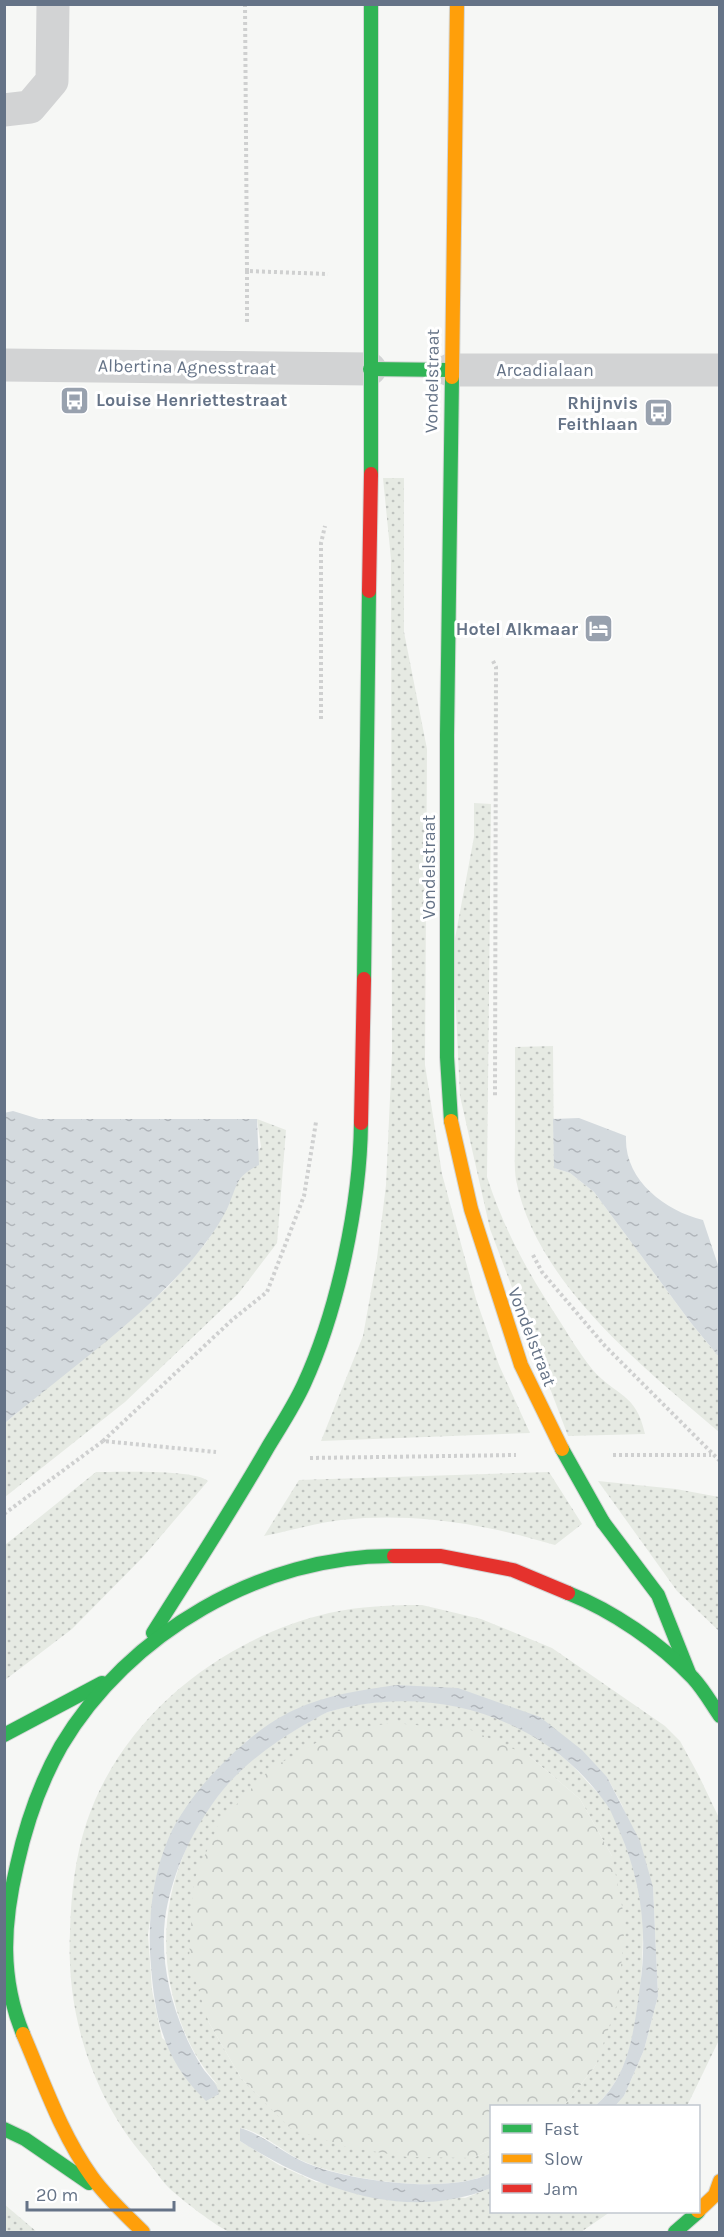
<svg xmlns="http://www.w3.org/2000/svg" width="724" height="2237" font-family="Karla,sans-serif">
  <defs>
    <pattern id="grass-dots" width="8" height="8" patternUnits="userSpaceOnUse" patternTransform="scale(1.5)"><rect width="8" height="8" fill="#e6eae3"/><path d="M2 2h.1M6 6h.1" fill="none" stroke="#bec2be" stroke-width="1.8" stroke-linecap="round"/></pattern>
    <pattern id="forest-crowns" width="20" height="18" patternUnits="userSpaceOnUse" patternTransform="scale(1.5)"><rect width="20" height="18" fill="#e6eae3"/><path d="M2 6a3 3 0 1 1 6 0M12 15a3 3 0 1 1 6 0" fill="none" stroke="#bec2be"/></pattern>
    <pattern id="water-ripples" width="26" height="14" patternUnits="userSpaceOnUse" patternTransform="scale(1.5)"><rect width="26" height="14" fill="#d4dade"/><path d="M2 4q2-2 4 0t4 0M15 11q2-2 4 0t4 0" fill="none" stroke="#b0b5ba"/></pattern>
  </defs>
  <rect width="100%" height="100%" fill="#f6f7f5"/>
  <!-- grass -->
  <g fill="url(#grass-dots)">
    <polygon points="383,478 404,478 404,632 427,749 425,1065 442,1174 476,1299 499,1365 530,1433 321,1441 363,1336 377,1258 386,1185 392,1054 391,559"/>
    <path d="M474,803l17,1 -4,373c18,55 40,94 72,143 10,16 21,34 33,49 24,28 44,23 53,65l-77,2 -78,-207 -30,-133 -7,-147 21,-112z"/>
    <path d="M553,1046l1,122 16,5 24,19 97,131 28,34v75c-76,-65 -183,-149 -203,-252 -2,-13 -1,-28 -1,-42 0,-30 0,-61 0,-91z"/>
    <polygon points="257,1119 286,1130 277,1243 238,1294 125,1402 5,1497 5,1423 168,1287 206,1243 228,1206 234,1187 261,1147"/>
    <path d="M96,1472c19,0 100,-3 112,9l-65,76 -71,72 -67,51v-135z"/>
    <path d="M549,1472l33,52 -27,21c-70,-21 -141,-33 -214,-25 -26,3 -51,11 -77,16l35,-56z"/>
    <polygon points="598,1481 676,1489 719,1497 719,1631 677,1591"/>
    <path d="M422,1605l59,14 71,29 113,78 15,15 19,35 21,44 -1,220 -32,66h-72l9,-10 20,-46 14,-54 -5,-109 -31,-82 -15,-28 -67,-60 -144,-32 -149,55 -92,147 -7,47 4,56 10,48 56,47c-26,-28 -41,-65 -48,-102 -19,-99 34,-201 120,-250 12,-6 25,-17 38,-21 90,-27 193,-5 256,66 8,9 19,19 25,29 20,33 35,81 34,120 -1,56 -2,140 -48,179h-31l32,-41 16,-209 -32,-57 -51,-43 -321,265 33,57 49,49 183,31 18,-8v23c-42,22 -142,8 -186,-11 -22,-9 -41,-30 -65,-34v13l39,24 37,17 149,16 26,-10 1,24h118l-29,20c-88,0 -176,0 -264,0 -18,0 -73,5 -87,0 -12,-4 -52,-35 -61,-44 -9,-9 -15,-20 -24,-30 -53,-62 -79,-144 -75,-226 1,-38 5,-75 17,-111 36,-106 136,-183 242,-208 31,-7 62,-8 93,-8z"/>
    <polygon points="4,2204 37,2232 5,2232"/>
  </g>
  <!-- forest -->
  <polygon fill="url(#forest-crowns)" points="393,1723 471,1730 529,1756 580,1799 612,1856 625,1921 618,2001 596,2065 564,2106 492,2106 491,2150 473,2158 407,2157 347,2147 290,2128 241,2078 208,2021 189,1959 194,1880 219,1823 270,1769 337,1731"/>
  <!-- water -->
  <g fill="url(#water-ripples)">
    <path d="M13,1111l26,8h218l2,46c-24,12 -21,19 -31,42 -9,19 -23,37 -36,53 -54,62 -125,111 -187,163l-1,-310z"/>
    <path d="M579,1118l47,18c-2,44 38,74 77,84l16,48v89l-28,-34 -97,-131 -24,-19 -16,-5 -1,-49z"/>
    <path d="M396,1685l62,3 82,29 42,33 25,27 33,64 13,46 5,109 -14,54 -20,46 -9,10h-20c35,-30 39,-77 45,-120 8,-54 1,-106 -21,-156 -4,-8 -7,-18 -12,-25 -62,-89 -176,-123 -279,-93 -8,3 -16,9 -24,13 -36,21 -67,44 -91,78 -24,34 -42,74 -48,116 -6,50 11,106 37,148 6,10 15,14 17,27l-13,7c-41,-39 -51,-81 -55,-135 -4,-42 1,-90 18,-129 21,-47 79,-106 125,-127 32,-15 67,-20 102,-25z"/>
    <path d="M240,2128c24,7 43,25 66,35 43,18 143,32 185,10v15c-87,35 -176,0 -251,-47z"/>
  </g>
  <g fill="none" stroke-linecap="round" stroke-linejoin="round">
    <defs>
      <g id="fast">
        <polyline points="371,4 371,474"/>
        <polyline points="370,369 450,370"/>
        <polyline points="364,979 369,591"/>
        <polyline points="451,1121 447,1057 447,735 452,377"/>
        <polyline points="562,1449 603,1522"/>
        <polyline points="603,1522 658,1595 689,1673"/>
        <path d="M568,1593c45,18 92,50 125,85 11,12 18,25 27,38"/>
        <path d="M153,1633c39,-62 79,-123 115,-186 12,-20 26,-41 36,-63 34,-74 56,-180 57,-261"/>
        <polyline points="4,1735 102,1683"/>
        <path d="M23,2034c-23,-56 -20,-110 -6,-169 9,-41 23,-82 44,-119 67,-113 201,-191 333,-190"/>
        <polyline points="4,2129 25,2139 89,2183"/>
        <polyline points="675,2232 698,2212"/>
      </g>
      <g id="slow">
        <polyline points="452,377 457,4"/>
        <polyline points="451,1121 471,1209 521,1365 562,1449"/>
        <path d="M23,2034c21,49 38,100 69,143 15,21 33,37 51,55"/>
        <polyline points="698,2211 715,2195 720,2181"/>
      </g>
      <g id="jam">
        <polyline points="369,591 371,474"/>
        <polyline points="361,1123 364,979"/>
        <polyline points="394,1556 441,1556 513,1570 568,1593"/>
      </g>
    </defs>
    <!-- fast casing -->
    <use href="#fast" stroke="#d3d5d5" stroke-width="16"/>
    <!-- slow casing -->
    <use href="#slow" stroke="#d3d5d5" stroke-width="16"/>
    <!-- jam casing -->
    <use href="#jam" stroke="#d3d5d5" stroke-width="16"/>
    <!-- path -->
    <g stroke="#cfd0d0" stroke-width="4" stroke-dasharray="3 3" stroke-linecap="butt">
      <polyline points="245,4 247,271 328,274"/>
      <polyline points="247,271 247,324"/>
      <polyline points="493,661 496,667 495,1096"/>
      <polyline points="321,719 321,543 325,526"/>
      <polyline points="533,1255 542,1272 605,1346 720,1461"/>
      <polyline points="103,1441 232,1320 267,1292 304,1196 316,1122"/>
      <polyline points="613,1455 711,1455"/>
      <polyline points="310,1458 516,1455"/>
      <polyline points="4,1514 103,1441 216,1452"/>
    </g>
    <!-- street -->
    <g stroke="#d2d3d4" stroke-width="33">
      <polyline points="4,110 30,107 52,81 53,4"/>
      <polyline points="4,365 370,369"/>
      <polyline points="450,370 720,370"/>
    </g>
    <!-- fast -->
    <use href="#fast" stroke="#30b455" stroke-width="14"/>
    <!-- slow -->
    <use href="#slow" stroke="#ff9f0a" stroke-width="14"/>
    <!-- jam -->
    <use href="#jam" stroke="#e5322d" stroke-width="14"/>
  </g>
  <!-- icons -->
  <defs>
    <symbol id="bus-square" viewBox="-11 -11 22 22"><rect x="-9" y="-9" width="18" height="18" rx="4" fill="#98a1ae" stroke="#fff"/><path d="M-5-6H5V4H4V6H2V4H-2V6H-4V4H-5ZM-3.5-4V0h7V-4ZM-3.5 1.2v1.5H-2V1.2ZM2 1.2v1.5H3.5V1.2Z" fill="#fff"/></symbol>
    <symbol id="hotel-square" viewBox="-11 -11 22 22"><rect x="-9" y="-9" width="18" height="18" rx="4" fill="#98a1ae" stroke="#fff"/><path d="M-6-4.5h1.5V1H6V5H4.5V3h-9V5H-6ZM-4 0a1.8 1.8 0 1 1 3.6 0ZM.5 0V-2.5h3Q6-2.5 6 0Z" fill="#fff"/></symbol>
  </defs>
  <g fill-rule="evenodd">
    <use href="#bus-square" x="58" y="384" width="33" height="33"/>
    <use href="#bus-square" x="642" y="396" width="33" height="33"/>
    <use href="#hotel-square" x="582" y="612" width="33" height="33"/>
  </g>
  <g text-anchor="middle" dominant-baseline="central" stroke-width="6" stroke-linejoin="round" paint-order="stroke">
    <!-- street labels -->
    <g font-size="18" fill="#657387" stroke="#fff">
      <text transform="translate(187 367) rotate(1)">Albertina Agnesstraat</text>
      <text x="545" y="370">Arcadialaan</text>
      <text transform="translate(432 381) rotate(-89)">Vondelstraat</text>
      <text transform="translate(429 867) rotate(-90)">Vondelstraat</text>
      <text transform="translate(532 1337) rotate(69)">Vondelstraat</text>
    </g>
    <!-- poi labels -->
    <g font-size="18" font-weight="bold" fill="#657387" stroke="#fff" text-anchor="end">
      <text x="96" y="400" text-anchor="start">Louise Henriettestraat</text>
      <text x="638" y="403">Rhijnvis<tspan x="638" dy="21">Feithlaan</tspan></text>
      <text x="578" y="629">Hotel Alkmaar</text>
    </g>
  </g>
  <!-- border -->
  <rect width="724" height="2237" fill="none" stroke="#657387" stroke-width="12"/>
  <!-- legend -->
  <rect x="490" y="2105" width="210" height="108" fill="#ffffff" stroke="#c1c7cf" stroke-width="1.5"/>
  <rect x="502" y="2124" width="30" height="9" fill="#30b455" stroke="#c1c7cf" stroke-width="1.5"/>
  <text x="544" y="2135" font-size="18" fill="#657387">Fast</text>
  <rect x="502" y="2154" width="30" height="9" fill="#ff9f0a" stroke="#c1c7cf" stroke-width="1.5"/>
  <text x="544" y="2165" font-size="18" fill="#657387">Slow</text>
  <rect x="502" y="2184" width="30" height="9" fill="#e5322d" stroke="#c1c7cf" stroke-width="1.5"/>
  <text x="544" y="2195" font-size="18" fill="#657387">Jam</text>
  <!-- scale -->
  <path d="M27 2201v9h147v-9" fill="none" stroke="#657387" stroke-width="3"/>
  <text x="36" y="2201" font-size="18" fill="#657387" stroke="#ffffff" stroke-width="4.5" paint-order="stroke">20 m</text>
</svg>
